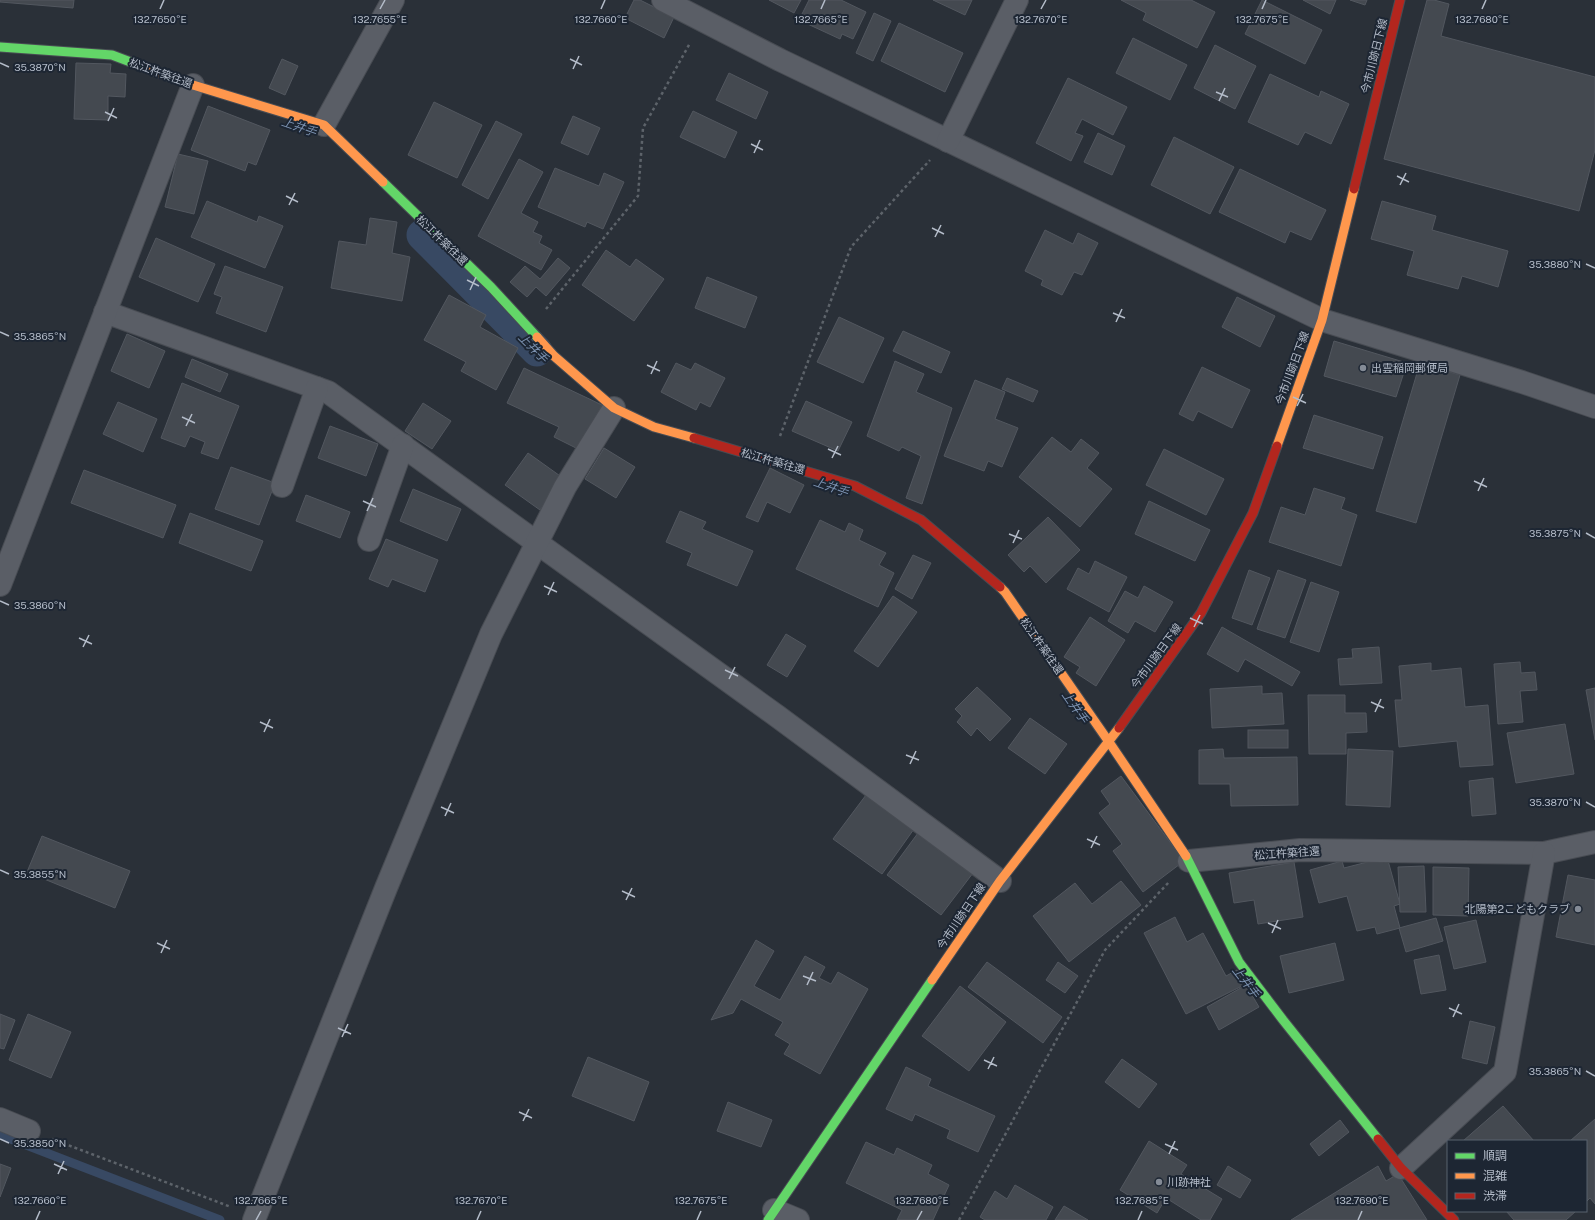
<svg xmlns="http://www.w3.org/2000/svg" width="1595" height="1220" font-family="'Public Sans','Noto Sans JP',sans-serif">
  <rect width="100%" height="100%" fill="#2a3038"/>
  <g fill="none" stroke-linecap="round" stroke-linejoin="round">
    <!-- stream -->
    <polyline stroke="#384963" stroke-width="9" points="0,1135 220,1220"/>
    <!-- canal -->
    <polyline stroke="#384963" stroke-width="31" points="422,235 537,351"/>
  </g>
  <!-- building -->
  <g fill="#444950" stroke="#52575f">
    <polygon points="0,0 74,0 73,8 0,2"/>
    <polygon points="634,0 640,0 674,17 664,38 625,18"/>
    <polygon points="769,0 801,0 794,13"/>
    <polygon points="809,0 841,0 866,12 853,39 842,34 840,39 799,20"/>
    <polygon points="933,0 972,0 965,15"/>
    <polygon points="1121,0 1191,0 1215,12 1197,48 1143,20 1146,13"/>
    <polygon points="1262,0 1322,30 1305,64 1245,34"/>
    <polygon points="1303,0 1336,0 1330,14"/>
    <polygon points="1350,0 1367,0 1365,5"/>
    <polygon points="1427,0 1434,0 1449,4 1441,36 1595,77 1595,150 1579,211 1384,159"/>
    <polygon points="874,13 891,21 873,61 856,53"/>
    <polygon points="899,23 963,53 945,92 881,61"/>
    <polygon points="1133,38 1187,65 1170,100 1116,73"/>
    <polygon points="1215,45 1256,66 1235,109 1194,88"/>
    <polygon points="282,59 298,66 285,95 269,88"/>
    <polygon points="76,63 111,64 110,73 126,74 125,97 108,96 108,120 74,119"/>
    <polygon points="729,73 768,92 756,119 716,100"/>
    <polygon points="1270,74 1319,97 1321,91 1349,104 1331,144 1305,132 1298,145 1248,122"/>
    <polygon points="1068,78 1127,107 1113,135 1082,119 1075,133 1083,136 1071,161 1036,143"/>
    <polygon points="434,102 482,125 457,178 408,155"/>
    <polygon points="208,106 270,130 256,165 248,162 245,171 191,150"/>
    <polygon points="693,111 737,132 725,158 680,137"/>
    <polygon points="573,116 600,128 588,155 561,143"/>
    <polygon points="496,121 522,134 488,199 462,185"/>
    <polygon points="1098,133 1125,146 1112,175 1084,162"/>
    <polygon points="1174,137 1234,167 1210,214 1151,185"/>
    <polygon points="178,154 208,161 194,214 165,207"/>
    <polygon points="519,159 543,172 521,213 538,222 533,232 542,236 539,243 552,250 541,270 478,236"/>
    <polygon points="555,168 599,186 604,173 624,182 603,229 587,222 585,227 538,207"/>
    <polygon points="1240,169 1326,210 1311,240 1290,231 1285,243 1219,212"/>
    <polygon points="207,201 257,222 259,216 283,226 265,268 191,237"/>
    <polygon points="1382,201 1436,216 1432,230 1508,251 1498,287 1462,276 1458,289 1407,275 1414,251 1371,239"/>
    <polygon points="370,218 397,222 392,253 410,257 402,301 331,288 339,241 366,245"/>
    <polygon points="1045,230 1073,244 1078,233 1098,243 1082,275 1074,272 1062,295 1041,285 1043,280 1025,271"/>
    <polygon points="156,238 215,264 198,302 139,277"/>
    <polygon points="606,250 630,267 636,259 664,279 634,321 582,285"/>
    <polygon points="558,258 570,268 546,296 536,287 527,297 510,282 525,266 540,279"/>
    <polygon points="225,266 283,287 266,332 216,313 222,297 214,294"/>
    <polygon points="707,277 757,297 745,328 695,308"/>
    <polygon points="449,295 486,315 480,327 518,348 496,390 461,371 466,362 424,340"/>
    <polygon points="1237,297 1275,316 1260,347 1222,327"/>
    <polygon points="839,317 884,338 863,383 817,362"/>
    <polygon points="903,331 950,352 941,373 893,351"/>
    <polygon points="127,334 165,351 149,388 111,371"/>
    <polygon points="1334,341 1407,363 1396,397 1324,376"/>
    <polygon points="192,359 228,374 220,392 185,377"/>
    <polygon points="895,361 924,374 916,392 952,408 922,504 906,498 921,456 902,447 899,451 867,436"/>
    <polygon points="676,363 691,370 695,363 725,378 710,407 700,402 696,410 661,392"/>
    <polygon points="1420,363 1460,375 1416,523 1376,511"/>
    <polygon points="1202,367 1250,390 1232,428 1198,411 1193,421 1179,414"/>
    <polygon points="524,368 602,405 580,450 554,437 559,427 507,403"/>
    <polygon points="1007,378 1038,391 1033,402 1002,389"/>
    <polygon points="975,380 1005,392 995,419 1018,428 1002,467 988,461 984,471 944,456"/>
    <polygon points="182,383 239,406 218,459 201,453 205,442 190,436 185,447 161,438"/>
    <polygon points="806,401 852,422 838,451 792,431"/>
    <polygon points="118,402 157,419 143,452 103,434"/>
    <polygon points="423,403 451,421 432,449 405,431"/>
    <polygon points="1314,415 1383,437 1373,469 1303,448"/>
    <polygon points="330,426 378,444 366,476 318,458"/>
    <polygon points="1052,437 1071,452 1081,439 1099,453 1087,468 1112,489 1080,527 1019,477"/>
    <polygon points="604,448 635,467 616,498 585,479"/>
    <polygon points="1164,449 1224,479 1206,515 1146,485"/>
    <polygon points="528,453 563,478 540,510 505,485"/>
    <polygon points="231,467 275,483 259,525 215,509"/>
    <polygon points="770,468 804,485 790,513 767,502 758,522 746,517"/>
    <polygon points="84,470 176,505 163,538 71,503"/>
    <polygon points="1314,488 1345,498 1341,509 1357,515 1341,566 1269,542 1281,507 1305,515"/>
    <polygon points="413,489 461,509 447,541 400,521"/>
    <polygon points="306,495 350,512 340,538 296,521"/>
    <polygon points="1149,501 1210,530 1195,561 1135,534"/>
    <polygon points="680,511 706,522 702,529 753,551 737,586 687,565 692,553 666,542"/>
    <polygon points="190,513 263,541 251,571 179,543"/>
    <polygon points="1048,517 1080,550 1046,583 1030,566 1024,572 1008,555"/>
    <polygon points="820,520 845,532 849,523 863,530 859,540 886,553 879,565 894,573 878,607 796,569"/>
    <polygon points="386,539 438,560 425,592 392,579 388,587 369,579"/>
    <polygon points="913,555 931,563 912,599 895,589"/>
    <polygon points="1095,561 1127,577 1109,612 1067,589 1078,568 1089,574"/>
    <polygon points="1249,570 1270,578 1252,625 1232,618"/>
    <polygon points="1278,570 1306,580 1285,638 1257,629"/>
    <polygon points="1311,582 1339,592 1319,652 1290,642"/>
    <polygon points="1144,586 1173,602 1155,632 1135,621 1128,633 1108,621 1125,591 1138,598"/>
    <polygon points="893,596 917,612 878,667 854,651"/>
    <polygon points="1090,617 1125,640 1096,686 1076,673 1080,667 1064,657"/>
    <polygon points="1222,627 1300,672 1292,686 1245,659 1238,672 1207,654"/>
    <polygon points="786,634 806,646 787,677 767,665"/>
    <polygon points="1379,647 1382,683 1340,685 1338,659 1353,658 1352,649"/>
    <polygon points="1520,662 1521,673 1535,672 1537,690 1520,691 1523,722 1498,724 1494,664"/>
    <polygon points="1431,663 1431,671 1461,668 1465,707 1488,705 1493,765 1460,767 1457,741 1399,747 1395,700 1402,700 1399,666"/>
    <polygon points="1262,686 1262,694 1282,693 1284,724 1212,728 1210,689"/>
    <polygon points="977,687 1011,719 990,741 977,728 971,736 957,722 962,716 955,709"/>
    <polygon points="1595,688 1595,740 1586,690"/>
    <polygon points="1308,695 1345,695 1345,713 1366,713 1367,732 1346,733 1346,754 1309,754"/>
    <polygon points="1030,718 1067,744 1045,774 1008,748"/>
    <polygon points="1565,724 1574,774 1516,783 1507,733"/>
    <rect x="1248" y="730" width="40" height="18"/>
    <polygon points="1223,749 1224,758 1297,757 1298,805 1231,806 1230,784 1199,784 1199,750"/>
    <polygon points="1348,749 1393,751 1390,807 1346,805"/>
    <polygon points="1121,776 1184,861 1143,892 1113,851 1122,844 1099,813 1110,804 1101,791"/>
    <polygon points="1493,778 1496,814 1472,816 1469,781"/>
    <polygon points="866,795 914,829 882,874 833,839"/>
    <polygon points="918,833 973,873 941,915 887,875"/>
    <polygon points="42,836 130,871 115,908 27,872"/>
    <polygon points="1387,857 1400,904 1394,906 1400,928 1377,934 1375,927 1357,931 1347,896 1319,903 1310,870 1342,861 1344,868"/>
    <polygon points="1294,862 1303,917 1258,924 1254,900 1234,903 1229,873"/>
    <polygon points="1424,866 1426,912 1400,912 1398,867"/>
    <polygon points="1433,867 1469,868 1468,916 1433,915"/>
    <polygon points="1568,875 1595,880 1595,945 1556,937"/>
    <polygon points="1121,881 1141,905 1069,962 1033,916 1075,883 1092,904"/>
    <polygon points="1175,917 1187,942 1203,933 1226,976 1237,970 1244,985 1186,1014 1144,933"/>
    <polygon points="1436,918 1443,941 1406,952 1399,928"/>
    <polygon points="1476,920 1486,962 1454,969 1444,927"/>
    <polygon points="756,940 774,951 754,986 780,1000 805,956 825,967 819,978 831,984 838,972 868,989 820,1074 784,1054 790,1044 775,1035 783,1022 741,999 733,1013 711,1020"/>
    <polygon points="1335,943 1344,980 1289,993 1280,956"/>
    <polygon points="1439,955 1446,990 1421,994 1414,960"/>
    <polygon points="987,962 1062,1017 1043,1043 968,987"/>
    <polygon points="1058,962 1078,976 1065,993 1046,980"/>
    <polygon points="1246,985 1259,1007 1219,1030 1207,1007"/>
    <polygon points="960,986 1006,1022 969,1071 922,1036"/>
    <polygon points="0,1014 15,1020 4,1049 0,1048"/>
    <polygon points="28,1014 71,1032 51,1078 9,1060"/>
    <polygon points="1470,1021 1495,1027 1487,1064 1462,1058"/>
    <polygon points="588,1057 649,1082 634,1121 572,1096"/>
    <polygon points="1122,1059 1157,1084 1139,1108 1105,1082"/>
    <polygon points="906,1067 931,1079 928,1086 995,1116 978,1152 947,1138 950,1130 915,1114 912,1121 886,1109"/>
    <polygon points="728,1102 772,1120 761,1147 717,1131"/>
    <polygon points="1503,1106 1534,1141 1463,1141"/>
    <polygon points="1595,1119 1595,1204 1590,1198 1586,1202 1586,1141 1570,1141"/>
    <polygon points="1340,1120 1349,1132 1319,1156 1310,1144"/>
    <polygon points="1149,1141 1187,1165 1181,1174 1222,1199 1210,1220 1201,1220 1166,1198 1157,1213 1120,1190"/>
    <polygon points="866,1142 894,1155 897,1148 932,1165 928,1174 949,1185 933,1220 897,1220 902,1210 846,1183"/>
    <polygon points="0,1164 11,1168 0,1197"/>
    <polygon points="1228,1166 1251,1180 1240,1198 1217,1185"/>
    <polygon points="1378,1166 1386,1181 1398,1174 1427,1220 1291,1220"/>
    <polygon points="1015,1185 1053,1207 1046,1220 985,1220 980,1217 995,1191 1007,1199"/>
    <polygon points="1064,1206 1088,1220 1055,1220"/>
    <polygon points="1506,1211 1576,1211 1566,1220 1514,1220"/>
  </g>
  <g fill="none" stroke-linecap="round" stroke-linejoin="round">
    <defs>
      <g id="street">
        <polyline points="663,0 780,60 1322,320 1522,382 1595,407"/>
        <polyline points="324,125 393,0"/>
        <polyline points="948,141 1017,0"/>
        <polyline points="105,312 328,392 777,716 1000,881"/>
        <polyline points="282,486 317,388"/>
        <polyline points="369,540 403,445"/>
        <polyline points="0,585 193,85"/>
        <polyline points="1189,861 1300,850 1544,853 1595,842"/>
        <polyline points="0,1119 29,1131"/>
        <polyline points="1401,1168 1505,1072 1544,853"/>
        <polyline points="774,1210 798,1220"/>
        <polyline points="254,1220 386,888 491,634 565,487 614,408"/>
      </g>
      <g id="fast">
        <polyline points="0,47 112,55 149,69"/>
        <polyline points="383,182 491,287 537,337"/>
        <polyline points="1186,856 1239,962 1283,1020 1378,1139"/>
        <polyline points="768,1220 932,980"/>
      </g>
      <g id="slow">
        <polyline points="149,69 193,85 324,125 383,182"/>
        <polyline points="537,337 554,356 614,408 654,427 694,438"/>
        <polyline points="1277,446 1322,320 1354,189"/>
        <polyline points="1000,587 1005,592 1109,742 1186,856"/>
        <polyline points="932,980 1000,881 1119,728"/>
      </g>
      <g id="jam">
        <polyline points="1354,189 1400,0"/>
        <polyline points="694,438 855,486 921,520 1000,587"/>
        <polyline points="1119,728 1201,613 1253,513 1277,446"/>
        <polyline points="1378,1139 1401,1168 1454,1220"/>
      </g>
    </defs>
    <!-- street casing -->
    <use href="#street" stroke="#484c53" stroke-width="24"/>
    <!-- fast casing -->
    <use href="#fast" stroke="#484c53" stroke-width="11"/>
    <!-- slow casing -->
    <use href="#slow" stroke="#484c53" stroke-width="11"/>
    <!-- jam casing -->
    <use href="#jam" stroke="#484c53" stroke-width="11"/>
    <!-- path -->
    <g stroke="#5d636a" stroke-width="2.5" stroke-dasharray="3 3" stroke-linecap="butt">
      <polyline points="546,309 638,196 643,128 690,43"/>
      <polyline points="780,436 851,247 930,160"/>
      <polyline points="52,1139 231,1207"/>
      <polyline points="959,1220 1105,950 1170,881"/>
    </g>
    <!-- street -->
    <use href="#street" stroke="#5a5e66" stroke-width="22"/>
    <!-- fast -->
    <use href="#fast" stroke="#63d668" stroke-width="9"/>
    <!-- slow -->
    <use href="#slow" stroke="#ff974d" stroke-width="9"/>
    <!-- jam -->
    <use href="#jam" stroke="#b3261e" stroke-width="9"/>
  </g>
  <!-- ticks -->
  <path fill="none" stroke="#b4bcc9" stroke-width="1.5" d="M160,9l4,-9M380,9l5,-9M601,9l4,-9M821,9l4,-9M1041,9l5,-9M1262,9l4,-9M1482,9l4,-9M570,59l12,6M0,63l9,4M573,69l6,-13M1216,92l12,5M1219,101l6,-13M105,112l12,6M108,121l6,-13M751,144l12,6M754,153l6,-13M1397,176l12,6M1400,185l6,-12M286,196l12,6M289,205l6,-12M932,228l12,6M935,237l6,-12M1586,264l9,4M467,280l12,6M470,290l6,-13M1113,313l12,5M1116,322l6,-13M0,332l9,4M647,365l13,6M651,374l6,-13M1293,397l13,6M1297,406l6,-12M182,417l13,6M186,426l6,-12M828,449l13,6M832,458l6,-12M1474,481l13,6M1478,491l6,-13M363,501l13,6M367,511l6,-13M1586,533l9,5M1009,534l13,5M1013,543l6,-13M544,586l13,6M548,595l6,-13M0,601l9,4M1190,618l13,6M1194,627l6,-12M79,638l13,6M83,647l6,-12M725,670l13,6M729,679l6,-12M1371,702l13,6M1375,712l6,-13M260,722l13,6M264,732l6,-13M906,755l13,5M910,764l6,-13M1586,802l9,5M441,807l13,6M445,816l6,-13M1087,839l13,6M1091,848l6,-12M0,870l9,4M622,891l13,6M626,900l6,-12M1268,923l13,6M1272,933l6,-13M157,943l13,6M161,953l6,-13M803,976l13,5M807,985l6,-13M1449,1008l13,6M1453,1017l6,-13M338,1028l13,6M342,1037l6,-13M984,1060l13,6M988,1069l6,-12M1586,1071l9,5M519,1112l13,6M523,1121l6,-12M0,1139l9,4M1165,1144l13,6M1169,1154l6,-13M54,1164l13,6M58,1174l6,-13M36,1220l4,-9M256,1220l5,-9M477,1220l4,-9M697,1220l4,-9M917,1220l5,-9M1138,1220l4,-9M1358,1220l4,-9"/>
  <!-- markers -->
  <g fill="#848b96" stroke="#1d2633" stroke-width="1.5">
    <circle cx="1363" cy="368" r="4"/>
    <circle cx="1578" cy="909" r="4"/>
    <circle cx="1159" cy="1182" r="4"/>
  </g>
  <g text-anchor="middle" dominant-baseline="central" stroke-width="4" stroke-linejoin="round" paint-order="stroke">
    <!-- street labels -->
    <g font-size="11" fill="#b4bcc9" stroke="#1d2633">
      <text transform="translate(1374 56) rotate(-76)">今市川跡日下線</text>
      <text transform="translate(161 73) rotate(20)">松江杵築往還</text>
      <text transform="translate(442 240) rotate(44)">松江杵築往還</text>
      <text transform="translate(1292 368) rotate(-70)">今市川跡日下線</text>
      <text transform="translate(773 461) rotate(16)">松江杵築往還</text>
      <text transform="translate(1042 646) rotate(55)">松江杵築往還</text>
      <text transform="translate(1156 656) rotate(-54)">今市川跡日下線</text>
      <text transform="translate(1287 853) rotate(-4)">松江杵築往還</text>
      <text transform="translate(961 916) rotate(-56)">今市川跡日下線</text>
    </g>
    <!-- poi labels -->
    <g font-size="11" fill="#b4bcc9" stroke="#1d2633" text-anchor="start">
      <text x="1371" y="368">出雲稲岡郵便局</text>
      <text x="1570" y="909" text-anchor="end">北陽第2こどもクラブ</text>
      <text x="1167" y="1182">川跡神社</text>
    </g>
    <!-- water labels -->
    <g font-size="12" font-style="italic" fill="#7c92b1" stroke="#1d2633">
      <text transform="translate(299 127) rotate(19)">上井手</text>
      <text transform="translate(533 348) rotate(45)">上井手</text>
      <text transform="translate(831 487) rotate(19)">上井手</text>
      <text transform="translate(1075 707) rotate(55)">上井手</text>
      <text transform="translate(1246 982) rotate(52)">上井手</text>
    </g>
  </g>
  <g font-size="10" text-anchor="middle" fill="#b4bcc9" stroke="#1d2633" stroke-width="4" stroke-linejoin="round" paint-order="stroke">
    <text x="160" y="23">132.7650°E</text>
    <text x="380" y="23">132.7655°E</text>
    <text x="601" y="23">132.7660°E</text>
    <text x="821" y="23">132.7665°E</text>
    <text x="1041" y="23">132.7670°E</text>
    <text x="1262" y="23">132.7675°E</text>
    <text x="1482" y="23">132.7680°E</text>
    <text x="40" y="71">35.3870°N</text>
    <text x="1555" y="268">35.3880°N</text>
    <text x="40" y="340">35.3865°N</text>
    <text x="1555" y="537">35.3875°N</text>
    <text x="40" y="609">35.3860°N</text>
    <text x="1555" y="806">35.3870°N</text>
    <text x="40" y="878">35.3855°N</text>
    <text x="1555" y="1075">35.3865°N</text>
    <text x="40" y="1147">35.3850°N</text>
    <text x="40" y="1204">132.7660°E</text>
    <text x="261" y="1204">132.7665°E</text>
    <text x="481" y="1204">132.7670°E</text>
    <text x="701" y="1204">132.7675°E</text>
    <text x="922" y="1204">132.7680°E</text>
    <text x="1142" y="1204">132.7685°E</text>
    <text x="1362" y="1204">132.7690°E</text>
  </g>
  <!-- legend -->
  <rect x="1447" y="1140" width="140" height="72" fill="#1d2633" stroke="#59626f"/>
  <rect x="1455" y="1153" width="20" height="6" fill="#63d668" stroke="#59626f"/>
  <text x="1483" y="1160" font-size="12" fill="#b4bcc9">順調</text>
  <rect x="1455" y="1173" width="20" height="6" fill="#ff974d" stroke="#59626f"/>
  <text x="1483" y="1180" font-size="12" fill="#b4bcc9">混雑</text>
  <rect x="1455" y="1193" width="20" height="6" fill="#b3261e" stroke="#59626f"/>
  <text x="1483" y="1200" font-size="12" fill="#b4bcc9">渋滞</text>
</svg>
